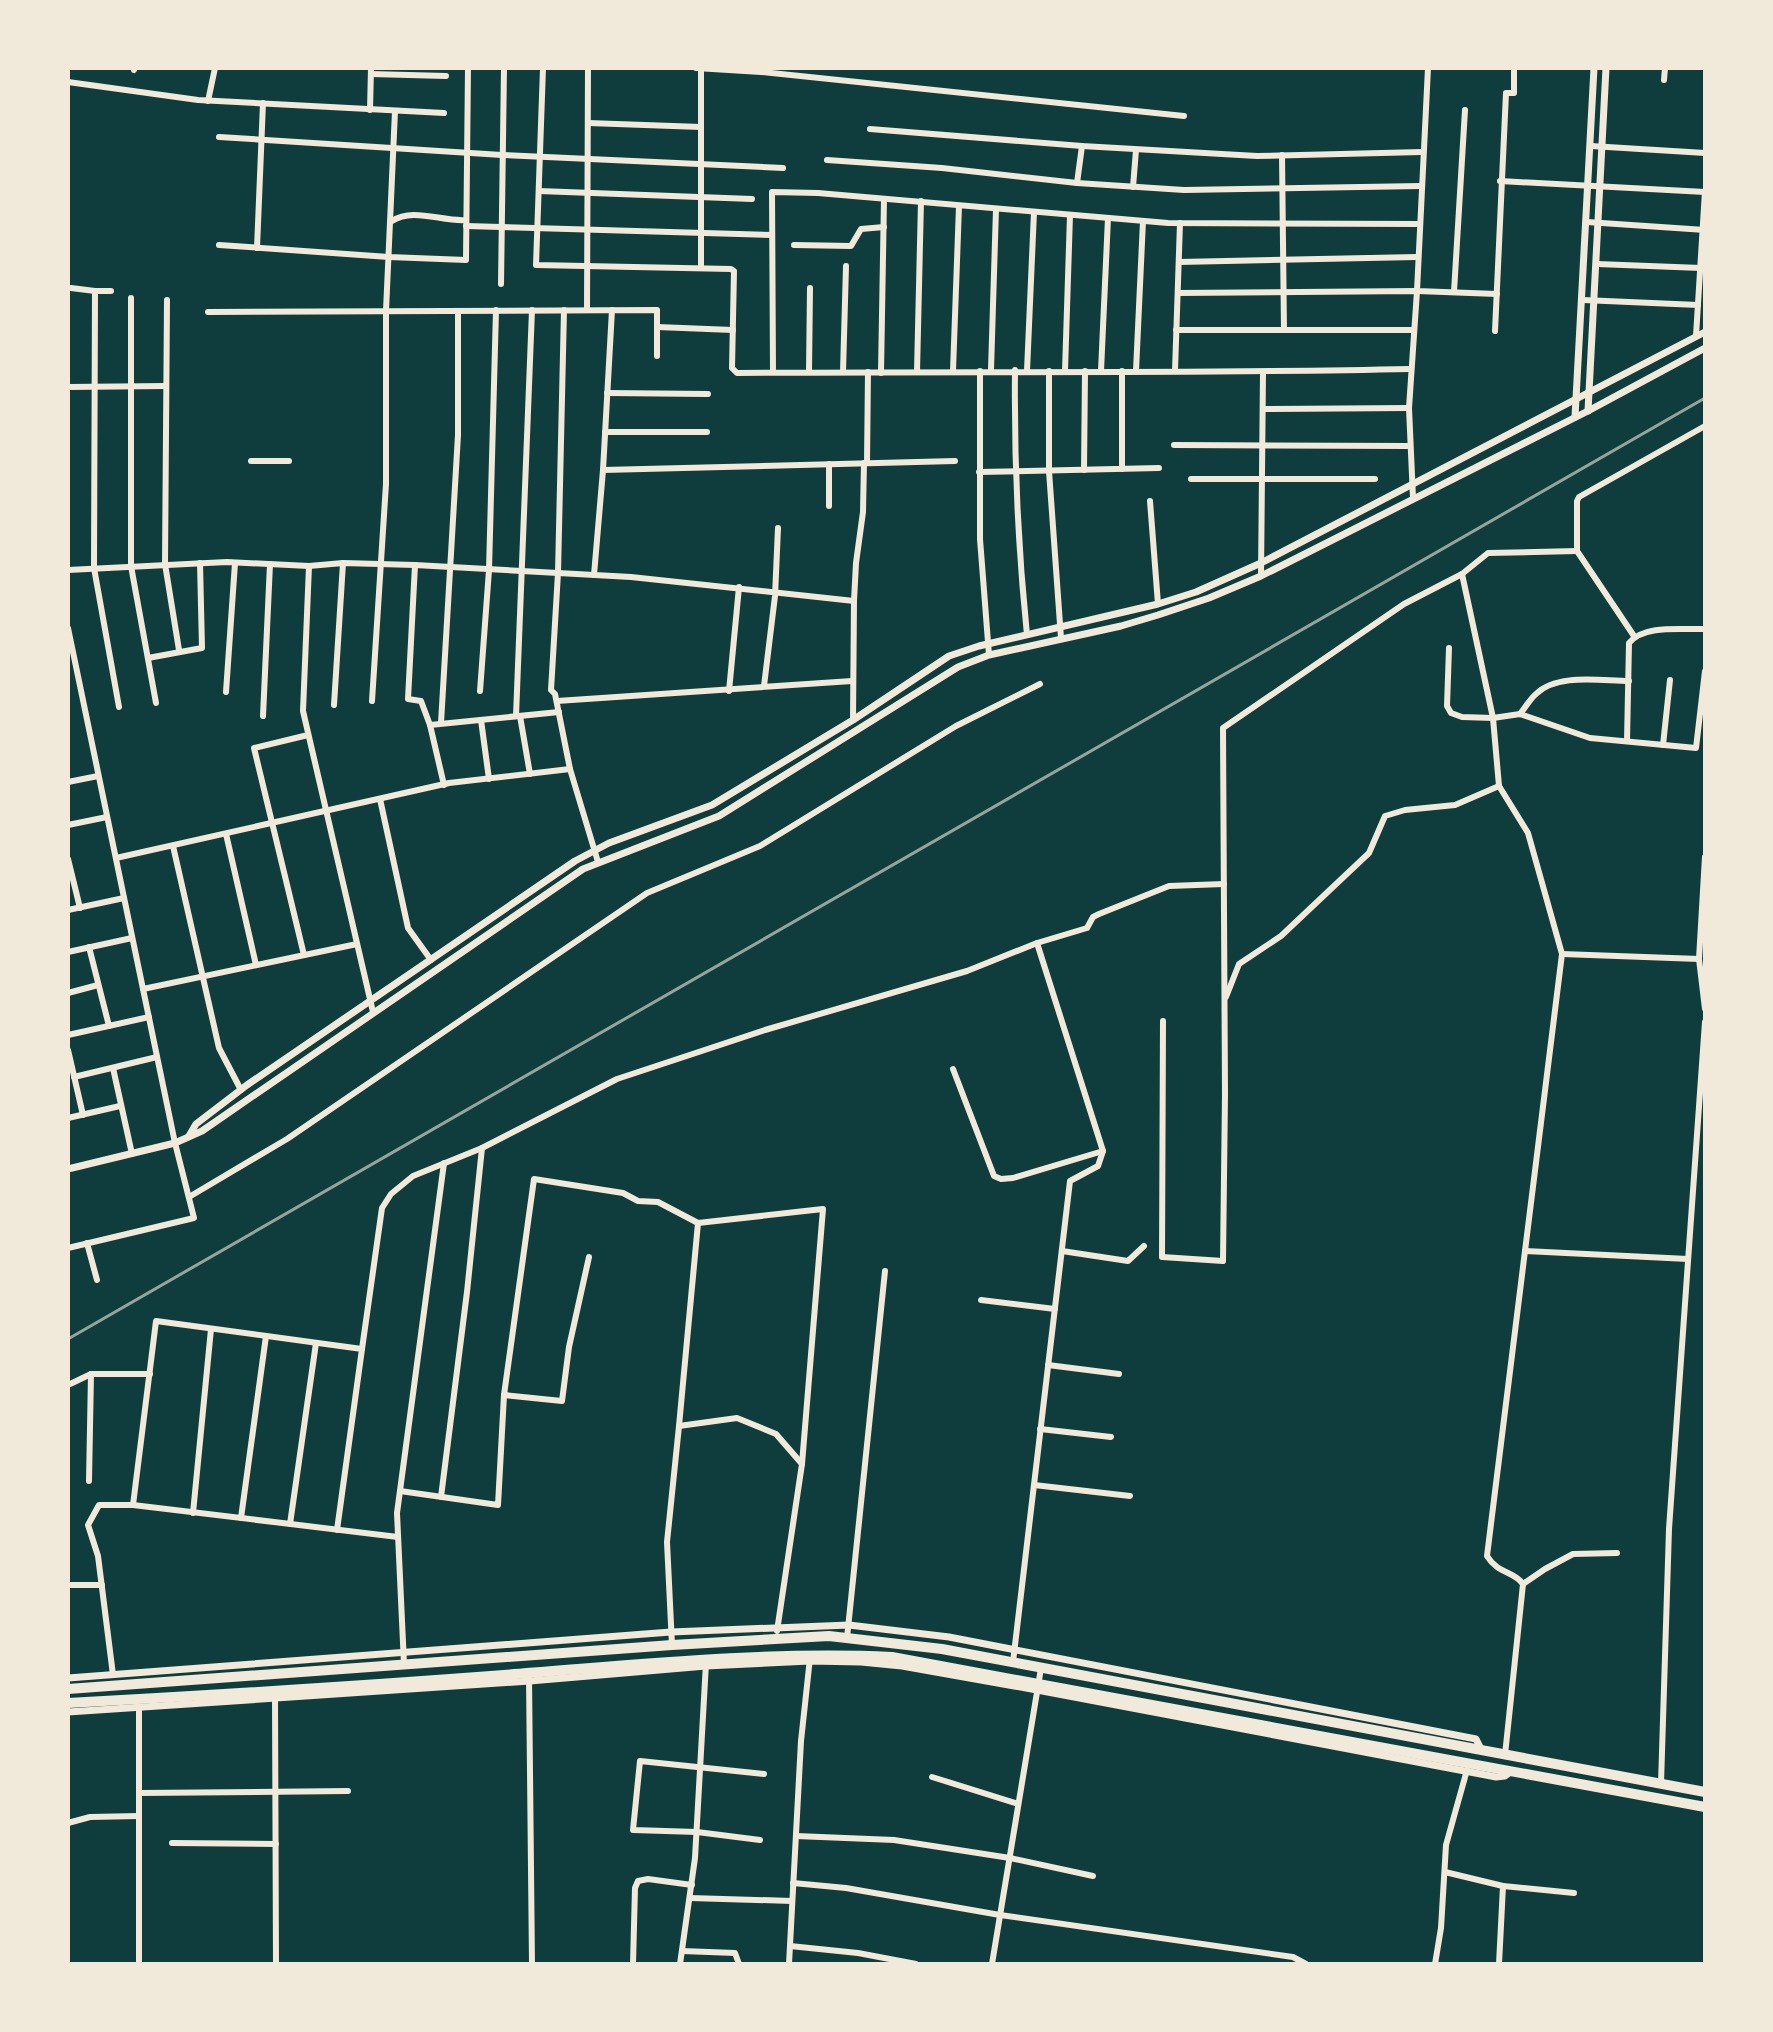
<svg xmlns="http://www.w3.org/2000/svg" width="1773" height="2032" font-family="'Titillium Web',sans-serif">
  <rect width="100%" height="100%" fill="#0f3d3e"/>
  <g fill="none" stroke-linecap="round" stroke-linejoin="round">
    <!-- minor -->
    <g stroke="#f1e9da" stroke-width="6">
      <path d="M543,68l-7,197 195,4 3,2 -2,97 5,5c225,-2 449,1 673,-4"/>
      <polyline points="696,68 761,72 1184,116"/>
      <polyline points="1428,68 1417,291 1497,294"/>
      <polyline points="701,69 701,267"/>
      <polyline points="134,70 135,68"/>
      <polyline points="371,74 446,76"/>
      <polyline points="1664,80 1665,68"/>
      <polyline points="68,82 198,100 444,113"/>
      <polyline points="208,101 215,68"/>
      <polyline points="370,110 371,68"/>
      <polyline points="588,123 701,127"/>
      <polyline points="870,129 1082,146 1257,156 1422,152"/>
      <polyline points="219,137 502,155 783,168"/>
      <polyline points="1591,146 1705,153"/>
      <polyline points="1282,155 1284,330"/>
      <polyline points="827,160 942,168 1077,183 1184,190 1421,186"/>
      <polyline points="1500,181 1705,192"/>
      <polyline points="1077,183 1082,146"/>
      <polyline points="1133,187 1136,150"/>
      <polyline points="539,191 752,199"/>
      <path d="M392,221c21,-14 50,1 74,-1"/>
      <polyline points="1587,222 1705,230"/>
      <polyline points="466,226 772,235"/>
      <polyline points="219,245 389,257 466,260 468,68"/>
      <polyline points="794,245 851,246 861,229 884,227"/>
      <polyline points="257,248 263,103"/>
      <polyline points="1179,262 1417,257"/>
      <polyline points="1597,264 1701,268"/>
      <polyline points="501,284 504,68"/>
      <polyline points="71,288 95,291"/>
      <polyline points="111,291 95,291 94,568 119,707"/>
      <polyline points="1454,292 1465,110"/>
      <polyline points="1178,293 1417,291 1409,408 1413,498"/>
      <polyline points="131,298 131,566 156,703"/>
      <polyline points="167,300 165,564 179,650"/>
      <polyline points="1583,300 1698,305"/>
      <polyline points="564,310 558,573 551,690 555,694 570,769 598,862"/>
      <polyline points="587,310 588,68"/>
      <polyline points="208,312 657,310 657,356"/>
      <polyline points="657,327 733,330"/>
      <polyline points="1176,330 1414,330"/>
      <polyline points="1495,331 1506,93 1514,93 1514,68"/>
      <polyline points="1696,336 1705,191"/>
      <polyline points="991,370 996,209"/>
      <path d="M1015,370c-1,90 3,177 12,265"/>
      <polyline points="953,371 959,206"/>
      <polyline points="980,371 980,539 989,655"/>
      <polyline points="1027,371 1034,212"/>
      <polyline points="1049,371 1049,471 1061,638"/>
      <polyline points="1065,371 1070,215"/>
      <polyline points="1101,371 1108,218"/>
      <polyline points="1122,371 1122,469"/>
      <polyline points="1136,371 1143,221"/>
      <polyline points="1175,371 1180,223"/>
      <polyline points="773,372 772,192 818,193 1168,223 1420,224"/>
      <polyline points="809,372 810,288"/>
      <polyline points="843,372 846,266"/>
      <polyline points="917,372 921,201"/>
      <polyline points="881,373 884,199"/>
      <polyline points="68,387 166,386"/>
      <polyline points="607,393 708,394"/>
      <polyline points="1263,409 1409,408"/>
      <polyline points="605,432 707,432"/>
      <polyline points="1174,445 1409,446"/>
      <polyline points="251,461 289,461"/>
      <polyline points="867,463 868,372"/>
      <polyline points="603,470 955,461"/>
      <polyline points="1084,470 1085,371"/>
      <polyline points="979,472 1159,468"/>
      <polyline points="1191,479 1375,479"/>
      <polyline points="1150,501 1158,604"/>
      <polyline points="829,506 829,464"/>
      <polyline points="415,565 408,699 421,701 430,725"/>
      <polyline points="309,566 303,711 373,1012"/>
      <polyline points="68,570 227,562 309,566 343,563 415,565 631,577 854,601 853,720"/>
      <path d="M1462,574l31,144 6,68 29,47 34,121 -75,602c11,18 27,15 36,28l-18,171"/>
      <polyline points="594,575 603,470 612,310"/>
      <polyline points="1261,576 1263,372"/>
      <polyline points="854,601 856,563 863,512 864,463"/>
      <polyline points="68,628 175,1143 194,1218 68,1248"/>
      <polyline points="1634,636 1577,551 1577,501 1579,497 1705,426"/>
      <polyline points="1449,648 1447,706 1451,713 1462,717 1493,718 1520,714 1590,738 1696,748 1705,671"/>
      <polyline points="148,658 202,648 200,563"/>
      <polyline points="764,686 775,596 778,528"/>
      <polyline points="480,691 489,570 496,310"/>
      <polyline points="729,691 739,587"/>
      <polyline points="226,692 235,563"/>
      <polyline points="372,701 386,484 386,311 395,111"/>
      <polyline points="557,701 852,681"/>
      <polyline points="334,705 343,563"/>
      <path d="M1520,714c5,-6 10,-15 16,-20 21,-21 65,-13 93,-13"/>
      <polyline points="263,716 270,564"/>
      <polyline points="516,716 532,310"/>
      <polyline points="520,716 530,774"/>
      <polyline points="481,720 489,779"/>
      <polyline points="441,723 458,435 458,311"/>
      <path d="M1627,741l2,-98c15,-19 54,-13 76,-14"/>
      <polyline points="1663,745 1670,680"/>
      <polyline points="68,782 98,776"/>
      <polyline points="444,785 430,725 559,712"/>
      <polyline points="380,799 408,928 431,960"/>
      <polyline points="68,825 107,817"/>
      <polyline points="226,834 256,965"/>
      <polyline points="173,846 219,1048 241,1090"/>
      <polyline points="1705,857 1699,959 1705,1009"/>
      <polyline points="116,858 449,783 570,769"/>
      <polyline points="68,859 80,908"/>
      <polyline points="68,910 124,898"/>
      <polyline points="89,947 109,1026"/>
      <polyline points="68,952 132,938"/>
      <polyline points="1562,954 1699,959"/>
      <polyline points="304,955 254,748 308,735"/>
      <polyline points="143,989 357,944"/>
      <polyline points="68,993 98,985"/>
      <polyline points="1226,997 1239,964 1281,936 1369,853 1385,816 1405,810 1455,805 1499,786"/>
      <polyline points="1163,1021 1162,1257 1223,1261 1225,1094 1223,728 1404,604 1462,574 1488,553 1577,551"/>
      <polyline points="68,1035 149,1017"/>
      <polyline points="68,1050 83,1115"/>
      <polyline points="113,1068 132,1154"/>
      <polyline points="953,1069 994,1176 1001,1179 1013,1178 1103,1151"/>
      <polyline points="74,1077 157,1057"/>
      <polyline points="68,1118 120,1106"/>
      <polyline points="189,1197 287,1139 647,893 760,846 956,726 1040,684"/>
      <polyline points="87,1243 97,1280"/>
      <polyline points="1062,1251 1128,1261 1144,1246"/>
      <polyline points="1525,1251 1688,1259"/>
      <polyline points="981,1300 1055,1309"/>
      <polyline points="362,1349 382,1208 391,1194 413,1176 482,1148 617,1079 765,1030 967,971 1037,943 1087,928 1093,917 1099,914 1169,886 1224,884"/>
      <polyline points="1048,1365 1119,1374"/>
      <polyline points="68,1385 91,1374 150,1374"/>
      <polyline points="504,1395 562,1401 569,1347 589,1257"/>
      <polyline points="679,1426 698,1223"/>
      <polyline points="1040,1429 1111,1437"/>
      <polyline points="89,1481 91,1374"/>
      <polyline points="1034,1485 1130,1496"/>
      <polyline points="400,1491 498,1505 504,1395 534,1179 623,1193 638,1201 658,1202 698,1223 823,1209 802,1464"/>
      <polyline points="441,1497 467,1292 482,1148"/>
      <polyline points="133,1505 156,1321 362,1349 337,1530"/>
      <polyline points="193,1513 211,1329"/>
      <polyline points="241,1518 266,1336"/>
      <polyline points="290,1524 316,1343"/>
      <polyline points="1523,1584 1545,1569 1573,1554 1617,1553"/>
      <polyline points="68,1585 102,1585"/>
      <polyline points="847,1638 885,1271"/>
      <polyline points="672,1645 667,1542 679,1426 737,1418 776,1434 802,1464 777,1631"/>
      <polyline points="1013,1662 1070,1181 1098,1166 1103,1151 1037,943"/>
      <polyline points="404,1664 397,1513 444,1163"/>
      <polyline points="113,1675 98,1556 88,1525 99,1505 133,1505 398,1537"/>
      <polyline points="529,1676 532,1964"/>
      <polyline points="275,1696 276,1964"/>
      <polyline points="932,1777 1018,1804"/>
      <polyline points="1661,1784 1669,1529 1705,1022"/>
      <polyline points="139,1793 348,1791"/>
      <polyline points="68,1823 90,1817 139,1816"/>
      <polyline points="796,1836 894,1840 1010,1858 1093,1876"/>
      <polyline points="760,1840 697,1832 633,1830 640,1761 764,1774"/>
      <polyline points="172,1843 276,1844"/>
      <polyline points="1445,1872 1503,1886 1574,1893"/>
      <polyline points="793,1883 846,1888 1000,1915 1293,1957 1306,1964"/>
      <polyline points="690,1898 792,1901"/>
      <polyline points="790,1946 858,1953 916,1964"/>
      <polyline points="682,1951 735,1953 739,1964"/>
      <polyline points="139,1964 139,1707"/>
      <polyline points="633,1964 635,1888 638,1881 648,1879 692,1885"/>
      <polyline points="680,1964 695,1858 706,1663"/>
      <polyline points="789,1964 801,1741 810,1658"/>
      <polyline points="992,1964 1041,1668"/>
      <polyline points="1435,1964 1441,1928 1446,1845 1467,1770"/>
      <polyline points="1499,1964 1503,1886"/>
    </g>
    <!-- tertiary -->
    <g stroke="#f1e9da" stroke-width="7">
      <polyline points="1588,411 1606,68"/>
      <polyline points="1575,417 1594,68"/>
      <polyline points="189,1136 196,1124 247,1085 575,861 609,843 712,805 853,720 949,656 979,646 1158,604 1196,592 1261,563 1705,332"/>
      <polyline points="68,1169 175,1143 202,1131 583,869 719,816 958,667 989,655 1121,626 1158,615 1209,598 1261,576 1588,411 1705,348"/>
      <polyline points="68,1678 671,1632 849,1625 949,1637 1476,1739 1482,1751"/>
      <polyline points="68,1712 530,1681 706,1666 810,1661 861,1662 902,1666 1037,1690 1496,1777 1505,1776 1512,1771"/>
    </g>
    <!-- trunk -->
    <g stroke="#f1e9da" stroke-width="10">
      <polyline points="68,1689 672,1645 829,1636 942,1649 1705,1792"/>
      <path d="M68,1703c146,-8 291,-17 436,-28 129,-10 259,-24 388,-18l813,150"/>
    </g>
    <!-- rail -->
    <polyline stroke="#97a49c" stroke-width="3" points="68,1339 1705,398"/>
  </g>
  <!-- border -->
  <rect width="1773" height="2032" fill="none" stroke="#f1e9da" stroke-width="140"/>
</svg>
